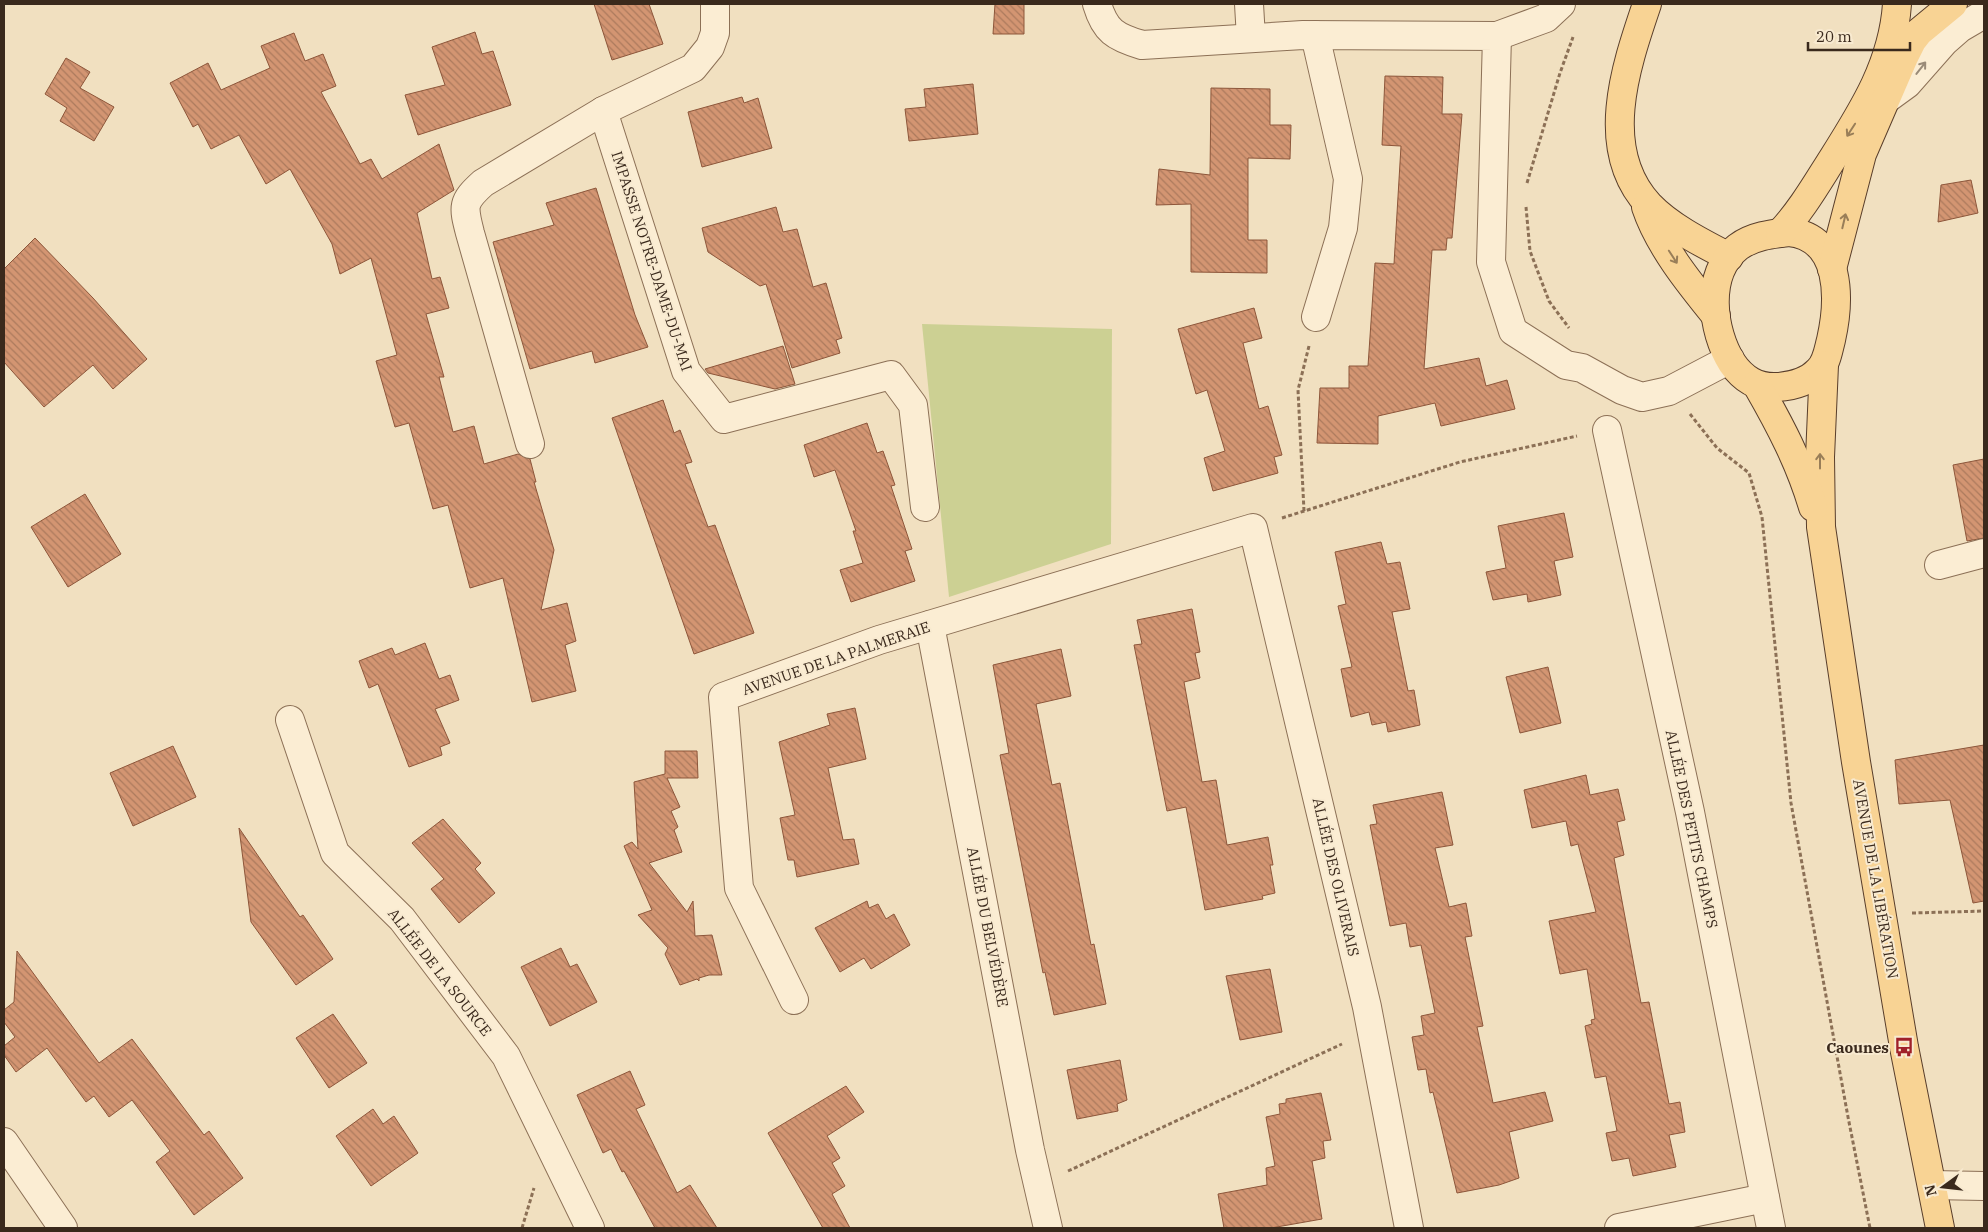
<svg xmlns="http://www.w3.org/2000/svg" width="1988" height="1232" font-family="'IBM Plex Serif',serif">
  <defs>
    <pattern id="building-back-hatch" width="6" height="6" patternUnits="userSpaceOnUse" patternTransform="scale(1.25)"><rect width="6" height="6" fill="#d39572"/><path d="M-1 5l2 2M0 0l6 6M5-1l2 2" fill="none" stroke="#ac7a5d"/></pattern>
  </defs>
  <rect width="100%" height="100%" fill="#f1e0c0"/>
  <!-- green -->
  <polygon fill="#ccd093" points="922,324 1112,329 1111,544 949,597"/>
  <!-- building -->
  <g fill="url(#building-back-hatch)" stroke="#8d563a">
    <polygon points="594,4 649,4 663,44 612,60"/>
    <polygon points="995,4 1024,4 1024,34 993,34"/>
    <polygon points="475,32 482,54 493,51 511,105 418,135 405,95 445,85 432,47"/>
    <polygon points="294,33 305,61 323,54 336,86 321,92 360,164 371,159 382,179 439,144 454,190 417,213 432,279 440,277 449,308 426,314 444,377 439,377 453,432 474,426 484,464 518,454 530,459 536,482 534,482 554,550 541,610 567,603 576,641 565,645 576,691 532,702 503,578 470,588 448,505 433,509 409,423 395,427 376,361 397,355 371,258 340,274 332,244 290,169 266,184 239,135 211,149 198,124 193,127 170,83 208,63 221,90 270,68 261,46"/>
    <polygon points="66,58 90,72 80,88 114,107 94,141 60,121 67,108 45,94"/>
    <polygon points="1385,76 1443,77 1442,114 1462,114 1452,238 1447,238 1446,250 1432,250 1424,369 1479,358 1486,386 1507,380 1515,409 1441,426 1435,403 1378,416 1378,444 1317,443 1320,388 1349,388 1349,366 1368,366 1375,263 1394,264 1401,146 1382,145"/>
    <polygon points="973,84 978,134 909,141 905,109 926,107 924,89"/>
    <polygon points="1211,88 1270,89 1270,125 1291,125 1290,159 1248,158 1248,240 1267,240 1267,273 1191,272 1191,204 1156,205 1159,169 1210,175"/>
    <polygon points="742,97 744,103 758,98 772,148 702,167 688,112"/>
    <polygon points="1971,180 1978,213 1938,222 1941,185"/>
    <polygon points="596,188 635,315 648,347 595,363 592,351 530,369 493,242 554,225 546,203"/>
    <polygon points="776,207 783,232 797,229 813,287 826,283 842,338 836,340 840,353 792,368 766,284 760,286 708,252 702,228"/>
    <polygon points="35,238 93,298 147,359 113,389 93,365 44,407 4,362 4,269"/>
    <polygon points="1254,308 1262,338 1243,343 1259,409 1268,406 1282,455 1274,457 1278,473 1213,491 1204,458 1225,451 1207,390 1196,394 1178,329"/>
    <polygon points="783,346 795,384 775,389 708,373 705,369"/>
    <polygon points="663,400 674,433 680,430 692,462 685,464 708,527 715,525 754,633 694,654 612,418"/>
    <polygon points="867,423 877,453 883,451 895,485 891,486 912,549 905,551 915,581 851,602 840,570 863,563 853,531 856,531 835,470 814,477 804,445"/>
    <polygon points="1984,459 1984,538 1967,541 1953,465"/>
    <polygon points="85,494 121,554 68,587 31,527"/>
    <polygon points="1564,513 1573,557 1554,561 1561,595 1528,602 1527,594 1493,600 1486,572 1506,568 1498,526"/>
    <polygon points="1381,542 1387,564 1400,562 1410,609 1392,612 1408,691 1414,690 1420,725 1388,732 1386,722 1372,725 1369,712 1351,717 1341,669 1352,667 1338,606 1346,604 1335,552"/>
    <polygon points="1192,609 1200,652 1195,653 1200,678 1184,682 1202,782 1216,780 1227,845 1268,837 1273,865 1270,865 1275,893 1262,896 1263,899 1205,910 1186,807 1167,811 1134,645 1142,644 1137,620"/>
    <polygon points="425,643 439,679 450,675 459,700 435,709 450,743 440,747 442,755 409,767 378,684 369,688 359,661 392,648 395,655"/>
    <polygon points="1061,649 1071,696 1036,704 1052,785 1060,783 1091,945 1094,944 1106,1004 1054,1015 1045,972 1043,973 1000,755 1009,753 993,665"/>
    <polygon points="1548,667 1561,723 1520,733 1506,677"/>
    <polygon points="855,708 866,759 828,768 843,840 854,839 859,864 797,877 794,860 788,860 780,818 795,815 779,742 830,725 827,714"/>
    <polygon points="1984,745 1984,901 1973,903 1950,800 1899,804 1895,760"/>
    <polygon points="173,746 196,797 133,826 110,773"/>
    <polygon points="665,751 697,751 698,778 667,778 680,807 671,811 678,827 674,830 682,852 649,863 687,912 693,901 695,936 712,935 722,975 709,975 699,978 699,981 697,979 680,985 665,954 668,948 638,915 652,910 624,846 632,842 638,849 634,782 665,774"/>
    <polygon points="1586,775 1590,795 1618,789 1625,820 1617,822 1624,855 1614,858 1641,1003 1649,1002 1669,1104 1680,1102 1685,1132 1669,1135 1676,1167 1633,1176 1629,1158 1612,1161 1606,1133 1617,1131 1606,1076 1595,1078 1585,1026 1592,1024 1591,1020 1595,1019 1587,969 1560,974 1549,921 1596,912 1578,844 1571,846 1566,821 1532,828 1524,790"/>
    <polygon points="1442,792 1453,845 1435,848 1449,907 1466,903 1472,936 1465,937 1483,1026 1477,1027 1493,1103 1545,1092 1553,1121 1509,1132 1519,1178 1499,1185 1457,1193 1433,1092 1430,1093 1426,1069 1418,1070 1412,1037 1424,1035 1421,1016 1435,1013 1421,945 1410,947 1406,923 1390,926 1370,825 1377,824 1373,805"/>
    <polygon points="443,819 481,863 475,869 495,893 459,923 431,889 444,879 412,843"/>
    <polygon points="239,828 300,917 303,915 333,959 296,985 251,922"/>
    <polygon points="867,901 869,908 878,904 886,919 894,914 910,945 871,969 864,958 840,972 815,928"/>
    <polygon points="561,948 570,967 577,964 597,1002 550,1026 521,967"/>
    <polygon points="17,951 99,1063 132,1039 204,1135 209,1131 243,1178 194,1215 156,1162 170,1151 132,1100 109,1117 94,1096 86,1102 47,1048 16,1072 4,1055 4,1046 15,1037 4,1022 4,1010 14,1002"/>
    <polygon points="1270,969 1282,1032 1240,1040 1226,976"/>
    <polygon points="333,1014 367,1063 329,1088 296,1038"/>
    <polygon points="1120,1060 1127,1100 1117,1104 1118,1111 1077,1119 1067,1070"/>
    <polygon points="630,1071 645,1105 636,1109 677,1193 690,1185 717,1228 655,1228 624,1171 622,1172 611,1149 603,1153 577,1095"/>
    <polygon points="846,1086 864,1112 827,1136 840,1158 832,1163 845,1186 832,1194 850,1228 823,1228 768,1133"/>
    <polygon points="1321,1093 1331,1140 1323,1141 1325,1158 1312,1161 1322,1219 1271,1228 1224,1228 1218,1194 1267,1185 1266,1168 1275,1166 1266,1117 1280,1114 1279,1104 1286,1103 1286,1099"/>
    <polygon points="373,1109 383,1124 394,1116 418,1153 371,1186 336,1136"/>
  </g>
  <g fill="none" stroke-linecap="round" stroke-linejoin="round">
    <defs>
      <g id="minor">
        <path d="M1097,4c8,27 18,33 45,41l161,-10 194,1 -6,226 22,69 53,34 16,3 40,22 20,7 27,-6 61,-32"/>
        <polyline points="1249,4 1251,38"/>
        <polyline points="1315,35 1348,179 1343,228 1316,317"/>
        <polyline points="1497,36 1546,18 1561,4"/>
        <polyline points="1885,100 1907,84 1944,42 1960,28 1984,14"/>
        <polyline points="603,111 686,371 724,419 891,375 913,405 925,507"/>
        <polyline points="1607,430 1690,812 1771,1228"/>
        <path d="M530,444l-60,-211c-7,-27 -8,-31 13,-50l120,-72 90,-43 17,-21 5,-14v-29"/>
        <polyline points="1939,565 1984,553"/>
        <polyline points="930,625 1030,1150 1048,1228"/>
        <polyline points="290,720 335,853 402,919 506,1056 590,1228"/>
        <polyline points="794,1000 739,888 723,697 879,640 1253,528 1367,1007 1409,1228"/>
        <polyline points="4,1142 63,1228"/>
        <polyline points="1932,1185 1984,1186"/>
        <polyline points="1619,1228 1765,1198"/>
      </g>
      <g id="major">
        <path d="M1647,4c-21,62 -50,145 2,201 21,22 53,38 80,52"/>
        <path d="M1646,207c13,39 44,77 70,109"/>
        <path d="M1789,232c53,5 51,68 42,108 -3,11 -4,23 -13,31 -11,12 -26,15 -41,16 -20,1 -34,-8 -45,-24 -20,-32 -28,-89 6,-116 15,-11 33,-13 51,-15z"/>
        <path d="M1780,233c21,-22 37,-50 53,-75 31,-49 60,-95 64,-154"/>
        <polyline points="1832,269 1862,154 1904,57 1912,41 1919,32 1953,4"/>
        <polyline points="1824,365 1820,457 1821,527 1856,762 1904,1047 1940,1228"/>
        <path d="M1757,385c23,40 43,78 56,122"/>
      </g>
    </defs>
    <!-- minor casing -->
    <use href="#minor" stroke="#8c7056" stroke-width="30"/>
    <!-- major casing -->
    <use href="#major" stroke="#593e2b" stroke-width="30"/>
    <!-- path -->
    <g stroke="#8c7056" stroke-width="3" stroke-dasharray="4 2.5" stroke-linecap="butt">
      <polyline points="1527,183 1560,73 1573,37"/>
      <polyline points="1526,207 1530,251 1549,301 1569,328"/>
      <polyline points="1690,414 1717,448 1749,473 1762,517 1791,803 1848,1117 1870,1228"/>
      <polyline points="1304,511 1298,390 1309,346"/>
      <polyline points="1282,518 1460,462 1577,436"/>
      <polyline points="1912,913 1984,911"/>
      <polyline points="1068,1171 1342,1044"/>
      <polyline points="522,1228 534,1188"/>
    </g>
    <!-- minor -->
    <use href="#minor" stroke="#fbedd3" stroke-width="28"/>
    <!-- major -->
    <use href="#major" stroke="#f8d394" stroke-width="28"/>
  </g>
  <!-- one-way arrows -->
  <defs><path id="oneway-shaft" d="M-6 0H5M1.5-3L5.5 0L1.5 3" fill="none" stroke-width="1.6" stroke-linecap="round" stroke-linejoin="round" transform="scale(1.25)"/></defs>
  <use stroke="#9a8b78" href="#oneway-shaft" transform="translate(1921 68) rotate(-52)"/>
  <g stroke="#997e58">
    <use href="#oneway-shaft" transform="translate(1851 130) rotate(123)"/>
    <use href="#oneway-shaft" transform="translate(1844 221) rotate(-77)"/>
    <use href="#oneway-shaft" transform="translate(1673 257) rotate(57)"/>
    <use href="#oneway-shaft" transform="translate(1820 461) rotate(-90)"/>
  </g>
  <!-- icons -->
  <defs>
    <symbol id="bus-bare" viewBox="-9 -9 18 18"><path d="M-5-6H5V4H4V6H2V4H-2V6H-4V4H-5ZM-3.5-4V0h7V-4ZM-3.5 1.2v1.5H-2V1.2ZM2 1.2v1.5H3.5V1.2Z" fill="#a02129" stroke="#f8ead0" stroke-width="2.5" paint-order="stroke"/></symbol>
  </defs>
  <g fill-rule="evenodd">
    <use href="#bus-bare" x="1890" y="1033" width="28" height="28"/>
  </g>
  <g text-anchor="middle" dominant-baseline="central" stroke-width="4" stroke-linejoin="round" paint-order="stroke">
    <!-- street labels -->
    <g font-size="15" fill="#3a291c" stroke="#f8ead0">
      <text transform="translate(652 261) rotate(72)">IMPASSE NOTRE-DAME-DU-MAI</text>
      <text transform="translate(836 658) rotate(-19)">AVENUE DE LA PALMERAIE</text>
      <text transform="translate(1692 829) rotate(78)">ALLÉE DES PETITS CHAMPS</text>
      <text transform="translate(1336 877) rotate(77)">ALLÉE DES OLIVERAIS</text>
      <text transform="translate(1876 879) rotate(80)">AVENUE DE LA LIBÉRATION</text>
      <text transform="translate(988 927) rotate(79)">ALLÉE DU BELVÉDÈRE</text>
      <text transform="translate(440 972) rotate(52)">ALLÉE DE LA SOURCE</text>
    </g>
    <!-- poi labels -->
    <g font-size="15" font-weight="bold" fill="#3a291c" stroke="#f8ead0" text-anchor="end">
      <text x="1889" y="1047">Caounes</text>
    </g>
  </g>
  <!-- border -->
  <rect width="1988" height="1232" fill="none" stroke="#3a291c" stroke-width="10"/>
  <!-- north arrow -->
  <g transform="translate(1943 1187) rotate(255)" stroke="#f8ead0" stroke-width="4" paint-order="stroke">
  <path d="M0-4L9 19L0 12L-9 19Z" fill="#3a291c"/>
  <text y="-8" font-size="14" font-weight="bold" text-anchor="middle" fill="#3a291c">N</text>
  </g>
  <!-- scale -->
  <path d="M1808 42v8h102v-8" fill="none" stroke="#3a291c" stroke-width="2.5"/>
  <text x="1816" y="42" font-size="15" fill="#3a291c" stroke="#f8ead0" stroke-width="4" paint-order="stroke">20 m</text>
</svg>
